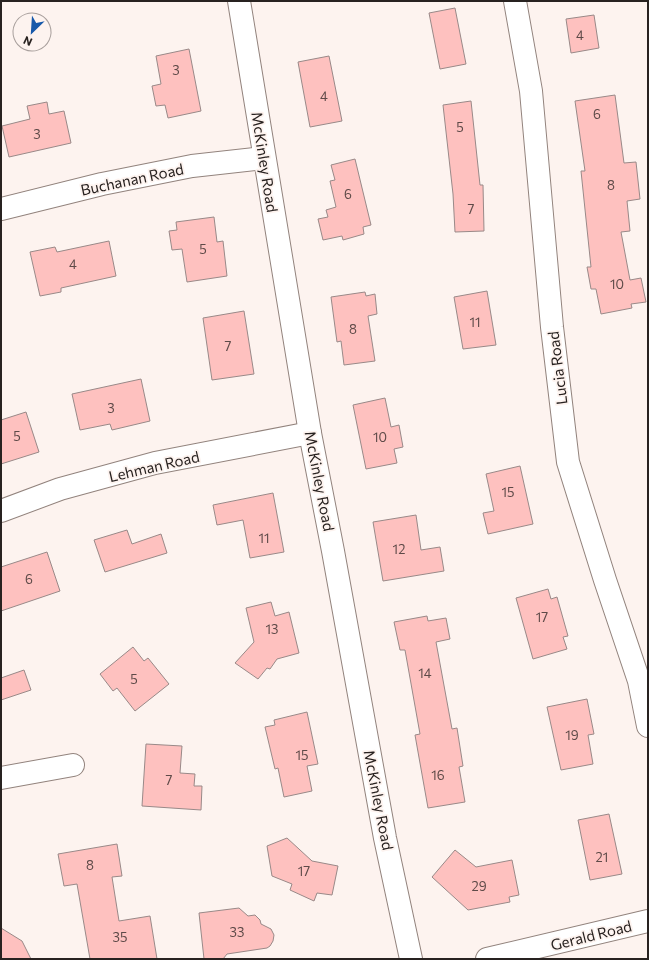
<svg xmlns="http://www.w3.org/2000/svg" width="649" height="960" font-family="Commissioner,sans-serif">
  <rect width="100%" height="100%" fill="#fdf3ef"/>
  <!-- building -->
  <g fill="#fec1bf" stroke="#998988">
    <polygon points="455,8 466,64 440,69 429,13"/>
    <polygon points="594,15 599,48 571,53 566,19"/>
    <polygon points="189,49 201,111 168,118 165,105 156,106 152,86 161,84 156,56"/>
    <polygon points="329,56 342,121 310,127 298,62"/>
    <polygon points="615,95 624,163 636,162 640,199 627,201 630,231 621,232 630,280 641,278 646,302 631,304 632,308 601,314 596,289 591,289 587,267 591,267 581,171 585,171 575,101"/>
    <polygon points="471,101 480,185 483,185 484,231 455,232 453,194 443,105"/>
    <polygon points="47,102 49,114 64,111 71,143 9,157 2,126 30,119 27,106"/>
    <polygon points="355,159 371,225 363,227 364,234 343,240 342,236 323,240 318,219 328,217 326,210 336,207 330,181 335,180 331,165"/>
    <polygon points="214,217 217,242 223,241 227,276 187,282 182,249 172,250 169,231 177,230 176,222"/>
    <polygon points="109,241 116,276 61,288 61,292 40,296 30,252 55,247 57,252"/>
    <polygon points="487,291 496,345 463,349 454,297"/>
    <polygon points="365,292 366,296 375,294 377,314 368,316 375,361 344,365 341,341 337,342 331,297"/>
    <polygon points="244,311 254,374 212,380 203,318"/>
    <polygon points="141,379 150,421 112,430 110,424 80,430 72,394"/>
    <polygon points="385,398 391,427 399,425 403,447 394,449 397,463 366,469 353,405"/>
    <polygon points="26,412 39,452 1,464 1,420"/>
    <polygon points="520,466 533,524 488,534 483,513 494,511 486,474"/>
    <polygon points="273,493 284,552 250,558 243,520 217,525 213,505"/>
    <polygon points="416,515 421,550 440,547 444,571 383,581 373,522"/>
    <polygon points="127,530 132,544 161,534 167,553 105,572 94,540"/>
    <polygon points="47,552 60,591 1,611 1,567"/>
    <polygon points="548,589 551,599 557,597 568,636 563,637 567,649 533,659 516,598"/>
    <polygon points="271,602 275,616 289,612 299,653 277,659 270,669 267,668 258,679 235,663 254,642 246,608"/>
    <polygon points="427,616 428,621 446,618 450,639 436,642 452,729 457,728 463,766 459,767 465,802 428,808 415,735 420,734 405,650 400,650 394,622"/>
    <polygon points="133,647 144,661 148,658 169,684 135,711 117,688 113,691 100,674"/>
    <polygon points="24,670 31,690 1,700 1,678"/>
    <polygon points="587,699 594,734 588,735 593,764 561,770 547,707"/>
    <polygon points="307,712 318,764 307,766 312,791 284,797 278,768 275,769 265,727 275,725 274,720"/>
    <polygon points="146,744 182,746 180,773 195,774 194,786 202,786 201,810 142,806"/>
    <polygon points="609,814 622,874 590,880 578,820"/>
    <polygon points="287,838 312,861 338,866 332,895 317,893 314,901 290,890 292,884 272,876 267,846"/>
    <polygon points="117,844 122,876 112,877 119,921 150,916 157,959 90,959 77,884 64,886 58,854"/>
    <polygon points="455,850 476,867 512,860 519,895 509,897 510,902 468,910 432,877"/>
    <polygon points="239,908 248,916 255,915 260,920 261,924 271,929 274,935 273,941 270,946 267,948 227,954 223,959 204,959 199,913"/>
    <polygon points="1,928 22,941 31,959 1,959"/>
  </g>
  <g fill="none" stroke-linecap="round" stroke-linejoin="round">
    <defs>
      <g id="minor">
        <polyline points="239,1 310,433 333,551 385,838 411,959"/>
        <polyline points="515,1 531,91 552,327 568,462 605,580 639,681 648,726"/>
        <polyline points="1,209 102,184 192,166 264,158"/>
        <polyline points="1,511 60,489 155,463 310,433"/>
        <polyline points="1,778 73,765"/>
        <polyline points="487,959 648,921"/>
      </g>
    </defs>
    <!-- minor casing -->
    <use href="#minor" stroke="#92837d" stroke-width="24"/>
    <!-- minor -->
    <use href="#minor" stroke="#fff" stroke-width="22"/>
  </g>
  <g text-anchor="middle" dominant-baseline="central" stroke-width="3.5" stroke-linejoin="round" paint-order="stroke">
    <!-- number labels -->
    <g font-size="13" fill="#5e4a48">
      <text x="580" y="35">4</text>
      <text x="176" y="70">3</text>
      <text x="324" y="96">4</text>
      <text x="597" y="114">6</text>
      <text x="460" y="127">5</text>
      <text x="37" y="134">3</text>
      <text x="611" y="185">8</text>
      <text x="348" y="194">6</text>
      <text x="471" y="209">7</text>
      <text x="203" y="249">5</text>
      <text x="73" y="264">4</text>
      <text x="617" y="284">10</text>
      <text x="475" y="322">11</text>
      <text x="353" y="329">8</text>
      <text x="228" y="346">7</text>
      <text x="111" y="408">3</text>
      <text x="17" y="436">5</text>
      <text x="380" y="437">10</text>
      <text x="508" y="492">15</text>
      <text x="264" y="538">11</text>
      <text x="399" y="549">12</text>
      <text x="29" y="579">6</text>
      <text x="542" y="617">17</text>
      <text x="272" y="629">13</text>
      <text x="425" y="673">14</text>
      <text x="134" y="679">5</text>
      <text x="572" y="735">19</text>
      <text x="302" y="755">15</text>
      <text x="438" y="775">16</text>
      <text x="169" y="780">7</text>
      <text x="602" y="857">21</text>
      <text x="90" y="865">8</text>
      <text x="304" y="871">17</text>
      <text x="479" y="886">29</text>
      <text x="237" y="932">33</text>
      <text x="120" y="937">35</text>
    </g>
    <!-- street labels -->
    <g font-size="15" fill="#282220" stroke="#fdf3ef">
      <text transform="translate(265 162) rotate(81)">McKinley Road</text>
      <text transform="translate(132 179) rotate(-12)">Buchanan Road</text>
      <text transform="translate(557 368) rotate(-97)">Lucia Road</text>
      <text transform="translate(154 466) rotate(-13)">Lehman Road</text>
      <text transform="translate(320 481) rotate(79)">McKinley Road</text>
      <text transform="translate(379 800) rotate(79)">McKinley Road</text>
      <text transform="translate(591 935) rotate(-14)">Gerald Road</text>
    </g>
  </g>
  <!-- border -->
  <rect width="649" height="960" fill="none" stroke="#282220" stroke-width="4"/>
  <!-- north arrow -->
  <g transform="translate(32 32) rotate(205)"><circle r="19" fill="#fdf3ef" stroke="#a89f9c"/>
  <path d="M0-3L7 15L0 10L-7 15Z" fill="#1759aa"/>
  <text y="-6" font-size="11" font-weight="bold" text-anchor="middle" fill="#282220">N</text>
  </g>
</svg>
